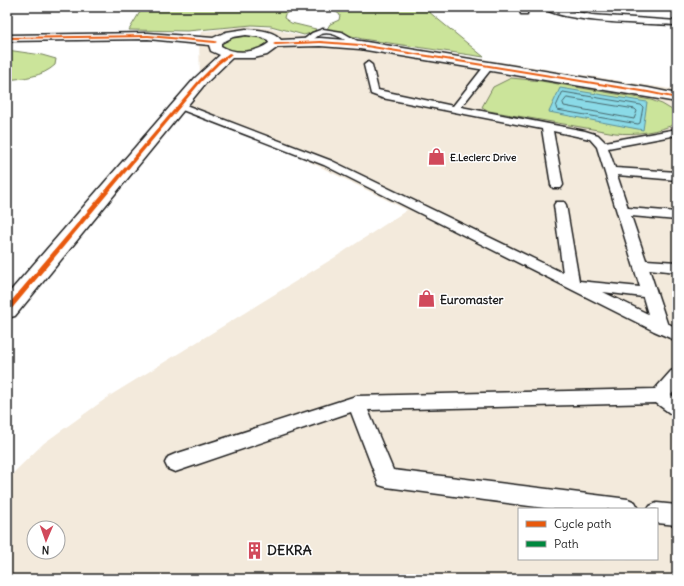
<svg xmlns="http://www.w3.org/2000/svg" width="684" height="586" font-family="Delius,sans-serif">
  <rect width="100%" height="100%" fill="#fff"/>
  <filter id="ink" filterUnits="userSpaceOnUse"><feTurbulence type="fractalNoise" baseFrequency=".025" numOctaves="2"/><feDisplacementMap in="SourceGraphic" scale="8" xChannelSelector="R" yChannelSelector="G"/><feConvolveMatrix kernelMatrix="1 2 1 2 8 2 1 2 1" color-interpolation-filters="sRGB"/></filter>
  <g filter="url(#ink)">
    <!-- built -->
    <path fill="#f3eadc" fill-rule="evenodd" d="M243,26l29,2 29,8 50,3 44,6 282,45v489h-670v-100l37,-36 67,-48 226,-139 70,-46 -111,-55 -104,-40 1,-4 -13,-5 20,-25 -1,-42 2,-7zM519,509h138v50h-138zM34,528h24v24h-24z"/>
    <!-- green -->
    <g fill="#cbe49a" stroke="#74805b">
      <path d="M143,7h280l61,50 -122,-18 -35,-10 3,-5 9,-4 1,-5c-13,-12 -41,-9 -55,-1l-1,4 7,5 25,6 -2,3 -10,3 -33,-9 -19,-1 -65,6 -58,-1z"/>
      <path d="M244,35h11l12,5 1,4c-15,10 -32,11 -48,2l1,-5 7,-3z"/>
      <path d="M7,50l35,5 14,4 -1,6c-13,12 -31,13 -48,15z"/>
      <path d="M511,78l30,3 110,19 11,4 15,9v10c-18,9 -43,12 -62,10l-126,-22 -7,-4 11,-20z"/>
    </g>
    <!-- water -->
    <polygon fill="#8adae7" stroke="#5e8e96" points="560,88 647,102 643,130 549,112"/>
    <g fill="none" stroke-linecap="round" stroke-linejoin="round">
      <!-- shore -->
      <g stroke="#48686d" stroke-width="1">
        <polygon points="563,92 641,105 643,107 640,123 638,124 557,110 556,107"/>
        <polygon points="567,98 635,109 637,111 634,119 564,106 563,103"/>
      </g>
      <defs>
        <g id="lane">
          <polygon points="519,7 527,7 527,14 521,14"/>
          <path d="M542,7h11l39,8 85,6v4c-27,-1 -116,-2 -135,-18z"/>
          <path d="M323,29l19,3 22,13 -4,2c-13,-3 -24,-17 -39,-13 -6,3 -10,9 -16,10l-4,-2 11,-9z"/>
          <path d="M368,62l4,3 6,25 75,16 33,-42h6l1,2 -1,2 -31,39 124,24 13,4 7,7 72,-13v6l-69,13 7,20 62,4v8l-60,-5 11,33 49,4v8l-46,-4 15,44 31,2v10l-28,-3 18,54 10,5v13l-23,-10 -330,-166 -147,-57 -2,-2 2,-2h6l149,57 231,112 -9,-68 2,-3h8l2,3 13,76 61,6 -43,-140 -7,-8 -37,-8 10,54 -2,3h-8l-2,-3 -9,-56 -160,-31 -11,-4 -7,-29zM603,292l40,5 5,17z"/>
          <polygon points="677,369 677,388 671,395 677,399 677,417 671,414 656,403 368,410 393,470 628,499 635,502 639,509 552,509 386,487 379,485 351,412 175,472 168,469 165,463 168,457 175,454 356,396 655,389 671,371"/>
          <polygon points="657,503 677,505 677,525 657,523 657,509 648,509 650,506"/>
        </g>
        <path id="street" d="M246,29c11,1 28,1 35,11l39,-2 40,3 288,47 29,6v8l-317,-53 -40,-3 -42,1 -11,8 -13,3h-22l-27,26 -190,232 -8,2v-23l188,-217 25,-23 -9,-4 -2,-6 -61,-6 -141,2v-6l141,-2 65,5 13,-6zM246,35l15,2 7,3 1,3c-13,10 -34,12 -48,3v-3l12,-6z"/>
      </defs>
      <!-- lane casing -->
      <use href="#lane" stroke="#1c1c1c" stroke-width="3"/>
      <!-- street casing -->
      <use href="#street" stroke="#1c1c1c" stroke-width="3"/>
      <!-- lane -->
      <use href="#lane" fill="#fff" fill-rule="evenodd"/>
      <!-- street -->
      <use href="#street" fill="#fff" fill-rule="evenodd"/>
      <!-- quiet -->
      <polyline stroke="#00873e" stroke-width="2.5" stroke-dasharray="5 2.5" stroke-linecap="butt" points="666,7 677,13"/>
      <defs>
        <g id="cycleway">
          <polygon points="148,35 215,41 217,42 215,43 148,37 7,39 7,37"/>
          <polygon points="320,41 360,44 648,91 677,97 677,99 648,93 360,46 320,43 275,45 273,44 275,43"/>
          <polygon points="229,53 232,54 219,64 201,82 9,312 7,312 7,306 199,80 217,62"/>
        </g>
      </defs>
      <!-- cycleway casing -->
      <use href="#cycleway" stroke="#fff" stroke-width="2"/>
      <!-- cycleway -->
      <use href="#cycleway" fill="#e8590c" fill-rule="evenodd"/>
    </g>
  </g>
  <!-- icons -->
  <defs>
    <symbol id="shop-bare" viewBox="-9 -9 18 18"><path d="M-5-2.5h2.3a2.7 3.5 0 0 1 5.4 0H5L5.5 6h-11ZM-1.5-2.5h3a1.5 2.3 0 0 0-3 0Z" fill="#d1495b" stroke="#fff" stroke-width="2.5" paint-order="stroke"/></symbol>
    <symbol id="building-bare" viewBox="-9 -9 18 18"><path d="M-4-6H4V6H1V3H-1V6H-4ZM-2.5-4.3h1.7v1.8h-1.7ZM.8-4.3h1.7v1.8H.8ZM-2.5-1h1.7V.8h-1.7ZM.8-1h1.7V.8H.8Z" fill="#d1495b" stroke="#fff" stroke-width="2.5" paint-order="stroke"/></symbol>
  </defs>
  <g fill-rule="evenodd">
    <use href="#shop-bare" x="424" y="144" width="25" height="25"/>
    <use href="#shop-bare" x="414" y="286" width="25" height="25"/>
    <use href="#building-bare" x="242" y="538" width="25" height="25"/>
  </g>
  <g text-anchor="middle" dominant-baseline="central" stroke-width="3" stroke-linejoin="round" paint-order="stroke">
    <!-- far-poi labels -->
    <g font-size="10" font-weight="bold" fill="#1c1c1c" stroke="#fff" text-anchor="start">
      <text x="450" y="157">E.Leclerc Drive</text>
    </g>
    <!-- poi labels -->
    <g font-size="12" font-weight="bold" fill="#1c1c1c" stroke="#fff" text-anchor="start">
      <text x="440" y="299">Euromaster</text>
    </g>
    <!-- near-poi labels -->
    <g font-size="14" font-weight="bold" fill="#1c1c1c" stroke="#fff" text-anchor="start">
      <text x="267" y="550">DEKRA</text>
    </g>
  </g>
  <!-- margin -->
  <rect width="684" height="586" fill="none" stroke="#fff" stroke-width="24"/>
  <rect x="12" y="12" width="660" height="562" fill="none" stroke="#1c1c1c" stroke-width="1.5" filter="url(#ink)"/>
  <!-- legend -->
  <rect x="518" y="508" width="140" height="52" fill="#ffffff" stroke="#a4a4a4"/>
  <rect x="526" y="521" width="20" height="6" fill="#e8590c" stroke="#a4a4a4"/>
  <text x="554" y="528" font-size="12" fill="#1c1c1c">Cycle path</text>
  <rect x="526" y="541" width="20" height="6" fill="#00873e" stroke="#a4a4a4"/>
  <text x="554" y="548" font-size="12" fill="#1c1c1c">Path</text>
  <!-- north arrow -->
  <g transform="translate(46 540) rotate(182)"><circle r="19" fill="#ffffff" stroke="#a4a4a4"/>
  <path d="M0-3L7 15L0 10L-7 15Z" fill="#d1495b"/>
  <text y="-6" font-size="11" font-weight="bold" text-anchor="middle" fill="#1c1c1c">N</text>
  </g>
</svg>
